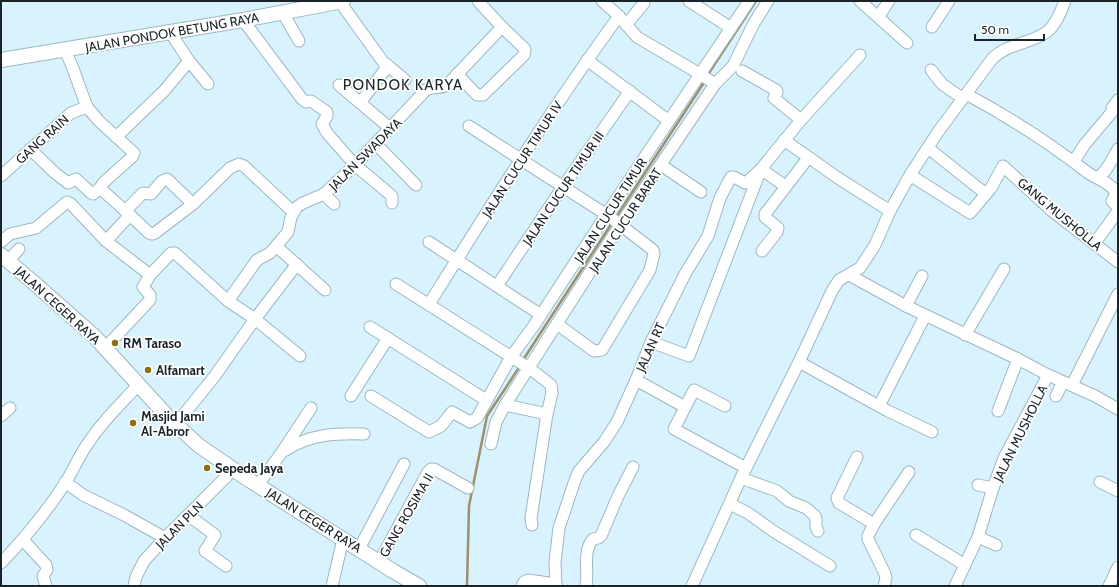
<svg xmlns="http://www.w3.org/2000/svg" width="1119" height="587" font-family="Cabin,sans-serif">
  <rect width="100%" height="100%" fill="#d8f3fd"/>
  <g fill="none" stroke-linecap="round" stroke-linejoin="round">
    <!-- stream -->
    <g stroke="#9d906e" stroke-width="2.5">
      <polyline points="707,76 756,1"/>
      <polyline points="616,217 705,81"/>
      <polyline points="523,360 612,223"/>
      <polyline points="467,586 469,506 487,416 520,366"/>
    </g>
    <defs>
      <g id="minor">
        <polyline points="602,1 619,16 637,37 700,74 715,84"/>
        <polyline points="689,1 731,28"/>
        <polyline points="860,1 907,43"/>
        <polyline points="340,2 386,66 384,71 360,103"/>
        <polyline points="283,13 299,41"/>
        <polyline points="879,16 889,1"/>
        <polyline points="243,20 302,99 306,102 311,101 327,112 327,116 322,124 327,133 355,165 392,196 392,203"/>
        <polyline points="626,25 644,3"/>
        <polyline points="932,27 949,1"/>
        <polyline points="170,32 189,61 208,84"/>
        <polyline points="65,50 72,66 87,107 99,121 134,153 132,157 103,183 101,187 102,190 130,215 106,241 150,275 171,253 175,253 228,301"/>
        <polyline points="587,60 669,121"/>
        <polyline points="386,64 405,80"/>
        <polyline points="931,70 942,84 962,98"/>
        <polyline points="742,71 776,90 777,92 774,98 801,120"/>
        <polyline points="457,74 477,95 483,95 524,55 525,49 502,27"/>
        <polyline points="339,85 390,128"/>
        <path d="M966,94c43,23 82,48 121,78 9,7 24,10 29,21l-4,8 6,6"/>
        <polyline points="469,126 610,217 653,250 654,254 650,270 602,350 594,351 557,324"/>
        <polyline points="116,137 164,91 189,61"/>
        <polyline points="784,140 838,178 890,211"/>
        <polyline points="376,144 416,185"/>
        <polyline points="928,148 986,194 991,188 1003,166 1052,211 1118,262"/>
        <polyline points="30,149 55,173 68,183 76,179 91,193 93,194 101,187"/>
        <polyline points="1074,161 1085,144 1112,112 1112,108 1118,100"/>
        <polyline points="661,165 701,192"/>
        <polyline points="910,175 970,213 986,194"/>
        <polyline points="1,176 71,113 87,107"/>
        <path d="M1097,178c10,-6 15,-19 21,-29"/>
        <polyline points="324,194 334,204"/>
        <polyline points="125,211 143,193 151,194 162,181 167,179 193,204"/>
        <polyline points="130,215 149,233 152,234 155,233 193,204 230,168 239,164 244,166 293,212"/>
        <polyline points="1,242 10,234 36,228 67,202 71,204 106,241"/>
        <polyline points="429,242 541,315"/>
        <polyline points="1094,244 1118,211"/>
        <polyline points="276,246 325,290"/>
        <polyline points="762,251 777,232 778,228 765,217 765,214 808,158"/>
        <polyline points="8,261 19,249"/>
        <polyline points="297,264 255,319 300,356"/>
        <polyline points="849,275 906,306 1018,359 1048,375 1095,396 1118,409"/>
        <polyline points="396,284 532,370 551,385 552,393 547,414 531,518 532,525"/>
        <polyline points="497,286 562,188 630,91"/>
        <path d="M429,304c61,-97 122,-195 190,-288"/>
        <polyline points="906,306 922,276"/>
        <polyline points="370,327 486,400"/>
        <polyline points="965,335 1004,269"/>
        <polyline points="651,342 689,356 761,169 785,186"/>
        <polyline points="105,348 150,300 150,295 143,287 150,275"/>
        <polyline points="799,362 888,411 932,432"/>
        <polyline points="636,380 685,407"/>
        <polyline points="1072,385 1118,294"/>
        <polyline points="351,396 388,338"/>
        <polyline points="371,396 429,432 441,426 452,412 470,422 477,418 511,357 535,324 606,215 749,1"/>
        <polyline points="1056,396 1063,382"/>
        <polyline points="505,405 547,414"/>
        <polyline points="725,406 694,390 674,429 746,468"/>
        <polyline points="879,406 925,316"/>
        <polyline points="998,411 1018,359"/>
        <polyline points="1,416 10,408"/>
        <path d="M176,424l38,-47 41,-58 -27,-18 29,-41 13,-7 18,-21 3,-15 6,-10 6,-4 21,-9 31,-29 71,-75c7,-4 15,-1 21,-5l55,-58 -24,-26"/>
        <polyline points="491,444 496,422 505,405 620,225 715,84 733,66 754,23 768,1"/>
        <path d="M286,450c24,-16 51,-17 78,-16"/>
        <polyline points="857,457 837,498 839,503 874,524 868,536 868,539 885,574 886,578 884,586"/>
        <polyline points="741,478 777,491 789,501 806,508 815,516 816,519 816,527 818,531"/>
        <polyline points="65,482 83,495 124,515 165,538"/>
        <polyline points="1100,482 1118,491"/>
        <polyline points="258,485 282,452 311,408"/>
        <polyline points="978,485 993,488"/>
        <polyline points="730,504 748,513 773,531 830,566"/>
        <polyline points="188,515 215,535 205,551 226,566"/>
        <polyline points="874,524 909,472"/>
        <polyline points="916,535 965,565"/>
        <polyline points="978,537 996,545"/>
        <polyline points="23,540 46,565 47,570 43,576 46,586"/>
        <polyline points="359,549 404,464"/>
        <polyline points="379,562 428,472 431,469 434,469 468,488"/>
        <path d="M1,563c24,-25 46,-52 65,-81 8,-14 14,-28 23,-40 14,-22 33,-39 50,-58"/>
        <polyline points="134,586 136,577 144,561 165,538 227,476 233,469"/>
        <polyline points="332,586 343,539"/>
        <polyline points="522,586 524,582 528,580 556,584"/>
        <polyline points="556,586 555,562 559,528 575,480 579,471 604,442 617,422 636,380 651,342 685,274 708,236 720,198 731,177 734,177 745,183 747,182 761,169 801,120 860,55"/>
        <path d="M586,586c3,-15 -4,-34 7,-47l5,-1 3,-2 18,-42 14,-27"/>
        <path d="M692,586l49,-108 58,-116 33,-71 7,-11 21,-12 15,-23 15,-34 20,-36 28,-43 54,-73c15,-16 40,-15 56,-28 9,-8 13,-20 17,-30"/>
        <polyline points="955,586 978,537 993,488 1004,458 1048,375"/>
        <polyline points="1109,586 1118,567"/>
      </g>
      <g id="major">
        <polyline points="1,60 243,20 343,1"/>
        <polyline points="1,255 33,282 95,337 167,416 198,445 243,476 393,571 419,586"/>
      </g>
    </defs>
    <!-- minor casing -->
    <use href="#minor" stroke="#9db7c0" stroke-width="13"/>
    <!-- major casing -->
    <use href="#major" stroke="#9db7c0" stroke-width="16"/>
    <!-- minor -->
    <use href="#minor" stroke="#fff" stroke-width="11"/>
    <!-- major -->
    <use href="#major" stroke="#fff" stroke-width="14"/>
  </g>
  <!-- markers -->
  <g fill="#8c7012" stroke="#fff" stroke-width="1.5">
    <circle cx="115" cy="343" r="4"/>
    <circle cx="148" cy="370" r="4"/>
    <circle cx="133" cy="423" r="4"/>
    <circle cx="207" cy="468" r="4"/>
  </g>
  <g text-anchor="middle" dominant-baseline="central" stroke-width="3.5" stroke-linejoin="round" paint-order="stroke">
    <!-- street labels -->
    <g font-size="13" fill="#1a2428" stroke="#fff">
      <text transform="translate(172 32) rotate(-10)">JALAN PONDOK BETUNG RAYA</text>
      <text transform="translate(42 139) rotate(-42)">GANG RAIN</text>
      <text transform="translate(365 154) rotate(-45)">JALAN SWADAYA</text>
      <text transform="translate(522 159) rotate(-57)">JALAN CUCUR TIMUR IV</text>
      <text transform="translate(563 188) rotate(-56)">JALAN CUCUR TIMUR III</text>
      <text transform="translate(610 210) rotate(-57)">JALAN CUCUR TIMUR</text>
      <text transform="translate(1060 214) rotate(40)">GANG MUSHOLLA</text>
      <text transform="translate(625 220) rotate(-57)">JALAN CUCUR BARAT</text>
      <text transform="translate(58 305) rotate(42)">JALAN CEGER RAYA</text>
      <text transform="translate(650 347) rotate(-66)">JALAN RT</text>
      <text transform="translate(1020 433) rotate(-64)">JALAN MUSHOLLA</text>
      <text transform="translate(406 515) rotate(-60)">GANG ROSIMA II</text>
      <text transform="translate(314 520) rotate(32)">JALAN CEGER RAYA</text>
      <text transform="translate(179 525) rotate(-45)">JALAN PLN</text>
    </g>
    <!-- poi labels -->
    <g font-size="13" font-weight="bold" fill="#1a2428" stroke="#fff" text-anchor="start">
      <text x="123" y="343">RM Taraso</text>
      <text x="156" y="370">Alfamart</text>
      <text x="141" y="416">Masjid Jami<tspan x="141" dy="15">Al-Abror</tspan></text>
      <text x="215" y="468">Sepeda Jaya</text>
    </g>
    <!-- quarter labels -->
    <g font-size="15" letter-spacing="1" fill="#1a2428" stroke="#fff">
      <text x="403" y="85">PONDOK KARYA</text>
    </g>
  </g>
  <!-- border -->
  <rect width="1119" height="587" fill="none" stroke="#1a2428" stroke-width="4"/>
  <!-- scale -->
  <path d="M975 34v6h69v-6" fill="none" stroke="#1a2428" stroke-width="2"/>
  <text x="981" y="34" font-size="12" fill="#1a2428" stroke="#ffffff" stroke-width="3" paint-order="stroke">50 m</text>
</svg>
